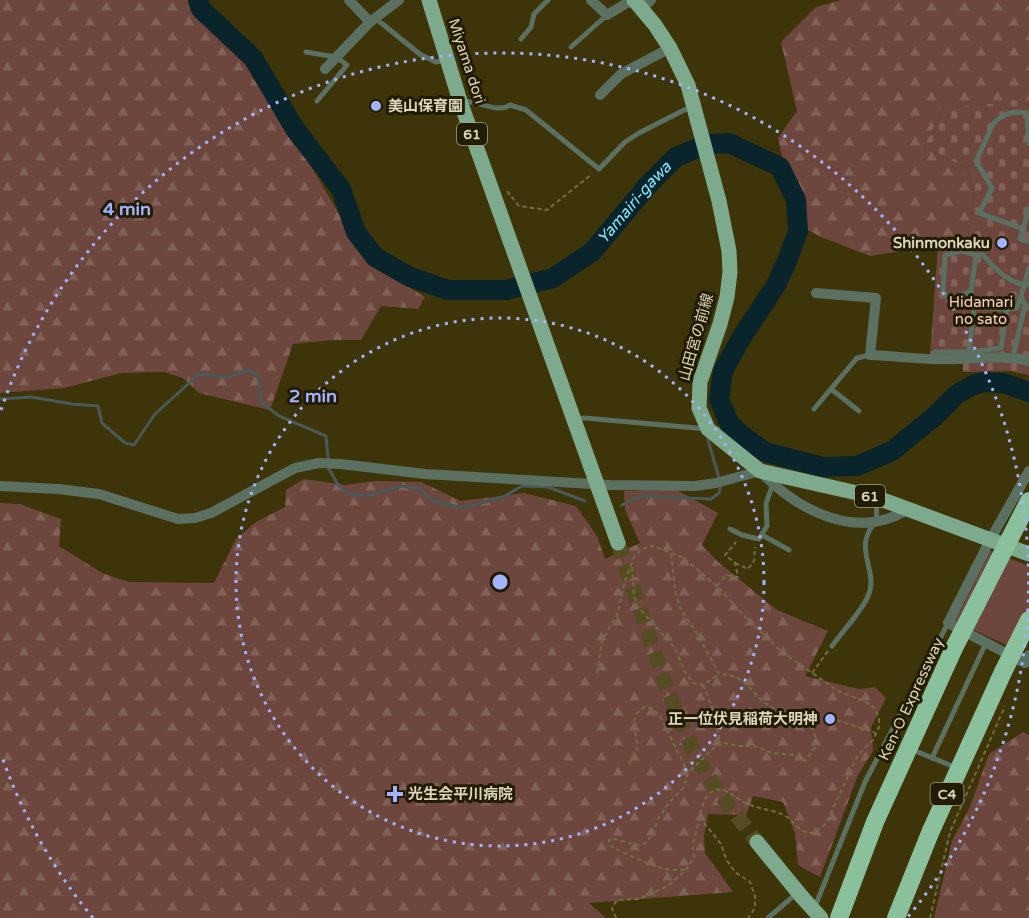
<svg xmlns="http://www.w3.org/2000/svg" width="1029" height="918" font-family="'Varela Round','Noto Sans JP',sans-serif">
  <defs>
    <pattern id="forest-firs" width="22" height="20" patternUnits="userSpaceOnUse" patternTransform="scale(1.5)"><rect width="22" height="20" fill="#6d473d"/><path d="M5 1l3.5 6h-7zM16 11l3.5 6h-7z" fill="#816157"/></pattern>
    <pattern id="cemetery-stones" width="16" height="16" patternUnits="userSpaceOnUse" patternTransform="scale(1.5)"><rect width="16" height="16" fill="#6d473d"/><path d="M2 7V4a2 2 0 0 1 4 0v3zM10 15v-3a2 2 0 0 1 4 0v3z" fill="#816157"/></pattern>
  </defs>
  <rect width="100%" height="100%" fill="#3e3409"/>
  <!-- forest -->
  <g fill="url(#forest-firs)">
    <polygon points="0,0 194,0 223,39 256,71 365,259 425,297 418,309 381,306 361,340 331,340 293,344 270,410 199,393 183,378 164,372 122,373 64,388 0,393"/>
    <polygon points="841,0 1029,0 1029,105 1014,100 989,104 944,107 924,147 967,168 975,191 968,236 938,245 870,256 821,237 797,224 778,138 797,111 781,42 816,7"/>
    <polygon points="304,479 345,485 375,481 421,482 461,501 524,493 576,506 597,536 605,559 640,543 625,510 624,491 677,490 718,513 702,545 718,562 777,610 828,631 805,676 859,689 875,687 886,698 871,727 873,751 858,775 820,877 798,865 795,833 783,802 753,796 746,815 708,814 704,836 705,853 733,892 589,903 606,918 0,918 0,503 19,504 61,519 59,546 102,573 129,582 214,583 236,539 256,522 285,507 286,490"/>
    <polygon points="1023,732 1029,735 1029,918 934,918 952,841 969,809 989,754"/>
  </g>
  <!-- cemetery -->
  <polygon fill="url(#cemetery-stones)" points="1014,100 1029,105 1029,375 1010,371 963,372 963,357 930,356 938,245 968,236 975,191 967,168 924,147 944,107 989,104"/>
  <!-- green -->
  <polygon fill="#6d473d" points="988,550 1029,566 1029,613 1011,647 954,621"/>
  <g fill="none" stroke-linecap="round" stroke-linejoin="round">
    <!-- stream -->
    <g stroke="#485956" stroke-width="3">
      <polyline points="0,399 31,397 72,404 98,406 102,423 125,443 134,445 155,414 199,374 228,377 249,370 258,376 261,402 279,416 326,436 329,469 337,483 347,493 368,496 401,486 420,489 432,500 462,508 503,497 522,486 548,487 585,501"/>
      <polyline points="717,429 729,423"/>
      <polyline points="622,505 641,496 711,499 719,493 721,485 708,440 711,436"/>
    </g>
    <!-- river -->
    <path stroke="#09242b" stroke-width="20" id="s1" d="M198,0l3,9 52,49 42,71 46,60 15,43 19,25 35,20 38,13h58l47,-12 39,-26 57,-68 27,-27 32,-13 21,-1 51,24 16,33 2,31 -11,30 -11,24 -36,55 -17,31 -4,28 10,24 14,13 22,16 58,15 34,-1 35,-15 43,-35 21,-21 17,-10 11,-3 19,1 26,9"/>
    <!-- primary-tunnel -->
    <path stroke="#564c23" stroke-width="15" stroke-dasharray="15 8" stroke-linecap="butt" d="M618,543c24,71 45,145 78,212 16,32 40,59 61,87"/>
    <!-- path -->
    <g stroke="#746b45" stroke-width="2" stroke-dasharray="4.5 3" stroke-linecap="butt">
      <polyline points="507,191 519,206 547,210 592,174"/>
      <path d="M671,554l5,41 5,15 17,25 21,39c30,2 29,17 50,32 21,15 43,4 48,39l-12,16 -10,-6 -23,-2 -18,-7h-16l-18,-4 -32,31 -4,14 -15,16 -11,16 -5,15 -7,9 -9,2 -25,-7 -3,2c0,2 0,3 1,5 3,4 45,22 52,23 7,2 16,2 24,2"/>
      <polyline points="735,563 748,569 754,561 755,547"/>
      <polyline points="632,567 634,595 637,606 675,648 685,672 693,683 703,685 719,674"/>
      <polyline points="717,586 726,575 738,577 735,563 725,555 736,542"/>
      <path d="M597,673l5,-32 15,-26 8,-34 9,-24 8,-8 11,-3 29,11 35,29 30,33 34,32 57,40 28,11 9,6 4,10v9l-6,13 -15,15 -32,68c-4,4 -9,10 -15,10 -12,0 -18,-13 -27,-18 -11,-5 -25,-6 -36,-11 -7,-2 -13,-8 -20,-12 -19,-10 -27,12 -28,26l21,26 5,15 9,13 15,10 5,14v12l-7,10"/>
      <polyline points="812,673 828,651"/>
      <polyline points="703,685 714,712 720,742"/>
      <polyline points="837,720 876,733"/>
      <path d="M629,764c2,-4 7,-10 8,-14 3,-17 -13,-29 7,-43l7,1 9,8 28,57"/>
      <polyline points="616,918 612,908 617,900 639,899 657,891 669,885 686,870 694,857 693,844 700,818"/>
      <polyline points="930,918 950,832 1005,706"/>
    </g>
    <!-- lane -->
    <g stroke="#5b7061" stroke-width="5">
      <polyline points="375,18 421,55 436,62 446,60"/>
      <polyline points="521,39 531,27 534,14 548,0"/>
      <polyline points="571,47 607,15"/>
      <polyline points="306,52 336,57 347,65 317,101"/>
      <path d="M461,101c17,-1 35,13 49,4l16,5 73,59 26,-27 14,-9 53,-27"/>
      <polyline points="1029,208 1020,239 1029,242"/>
      <path d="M1024,229l-45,-16 13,-25 -16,-27 17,-37c10,-11 20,-13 34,-11l2,30"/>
      <polyline points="971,291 976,255"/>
      <path d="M974,307l33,2 -6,39 -32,4 5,-45 -3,-16 -12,5h-12l-4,-4 2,-37 17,-4 14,4h7c12,13 26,30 46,30"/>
      <polyline points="1007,309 1017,308 1021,296"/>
      <polyline points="935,352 969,352"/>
      <polyline points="1013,357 1025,305 1021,296 1029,268"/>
      <polyline points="831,389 859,411"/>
      <polyline points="814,409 857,358 870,355"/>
      <polyline points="576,419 585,418 707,429"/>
      <polyline points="730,529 742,535 759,539 767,526 766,503 773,484"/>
      <polyline points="762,535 789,550"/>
      <path d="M832,646c10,-14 30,-35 36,-50 12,-26 -18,-49 9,-75l-1,-20"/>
      <polyline points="913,750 957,768"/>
      <polyline points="932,758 986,643"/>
      <polyline points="814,909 865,782 948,623"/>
      <polyline points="768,918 797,893"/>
    </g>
    <!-- street -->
    <g stroke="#5b7061" stroke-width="10">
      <polyline points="349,0 370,22"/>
      <polyline points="591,0 607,15 632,0"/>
      <polyline points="642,9 651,0"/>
      <polyline points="325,69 370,22 399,0"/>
      <polyline points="600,95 621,74 670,48"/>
      <path d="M816,293l60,5 -6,57c29,1 60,6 89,4 25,-1 46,-4 70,2"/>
      <polyline points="1029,471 990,540 948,623 1025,663 1029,655"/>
      <path d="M0,486l58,3 41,5 79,25 17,-1 16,-5 84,-45 24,-5 22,1 84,10 184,11 86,1 21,-3 44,-12c37,39 97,71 148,38"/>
    </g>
    <!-- primary -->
    <g stroke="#7daa8c" stroke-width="15">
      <polyline points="429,0 460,101 618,543"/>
      <polyline points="634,0 655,25 670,48 688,85 719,201 729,251 730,272 727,297 720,324 700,382 699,408 708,429 760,471 875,497 1029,554"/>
      <polyline points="757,842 802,897"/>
    </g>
    <!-- highway -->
    <g stroke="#8bc09d" stroke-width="18">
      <polyline points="839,918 875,822 954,648"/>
      <polyline points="896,918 930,833 1003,672"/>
    </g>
    <!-- primary-bridge -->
    <polyline stroke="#7daa8c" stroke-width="15" points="802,897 821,918"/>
    <!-- highway-bridge -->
    <g stroke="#8bc09d" stroke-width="18">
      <polyline points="954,648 1029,501"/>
      <polyline points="1003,672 1029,620"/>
    </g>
  </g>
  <!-- distance rings -->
  <g fill="none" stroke="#a3b2fd" stroke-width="3" stroke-dasharray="3 6">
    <circle cx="500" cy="582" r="264"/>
    <path d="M93 918A528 528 0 0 1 1 754M1 410A528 528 0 1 1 907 918"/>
  </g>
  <!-- markers -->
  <g fill="#a3b2fd" stroke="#221c06" stroke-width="2">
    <circle cx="376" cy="106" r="6"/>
    <circle cx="1002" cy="243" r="6"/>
    <circle cx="830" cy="719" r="6"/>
    <path d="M392 785h6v6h6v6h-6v6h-6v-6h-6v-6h6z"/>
  </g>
  <g text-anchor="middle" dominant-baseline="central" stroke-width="6" stroke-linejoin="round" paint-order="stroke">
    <!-- shield labels -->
    <g fill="#221c06" stroke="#a49e83" stroke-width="1.5">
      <rect x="457" y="123" width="30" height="22" rx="4.5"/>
      <rect x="855" y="485" width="30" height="22" rx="4.5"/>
      <rect x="930.5" y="783" width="33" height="22" rx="4.5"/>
    </g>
    <g font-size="14" font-weight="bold" fill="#dcd5b9">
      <text x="472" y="134">61</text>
      <text x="870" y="496">61</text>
      <text x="947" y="794">C4</text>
    </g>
    <!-- street labels -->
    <g font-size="15" fill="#dcd5b9" stroke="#221c06">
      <text transform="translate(467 61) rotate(72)">Miyama dori</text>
      <text transform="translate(696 337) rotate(-74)">山田宮の前線</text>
      <text transform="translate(911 699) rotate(-65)">Ken-O Expressway</text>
    </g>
    <!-- poi labels -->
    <g font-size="15" font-weight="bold" fill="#dcd5b9" stroke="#221c06" text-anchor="start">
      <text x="388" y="106">美山保育園</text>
      <text x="990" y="243" text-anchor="end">Shinmonkaku</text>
      <text x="818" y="719" text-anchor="end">正一位伏見稲荷大明神</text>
      <text x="408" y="794">光生会平川病院</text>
    </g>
    <!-- park labels -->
    <g font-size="15" fill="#f7d0c6" stroke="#221c06">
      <text x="981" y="302">Hidamari<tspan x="981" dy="17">no sato</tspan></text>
    </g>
    <!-- water labels -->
    <g font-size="16" font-style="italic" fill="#8be7fe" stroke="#221c06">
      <text stroke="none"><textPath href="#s1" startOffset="615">Yamairi-gawa</textPath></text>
    </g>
  </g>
  <circle cx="500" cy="582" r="9" fill="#a3b2fd" stroke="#221c06" stroke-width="3"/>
  <g font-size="18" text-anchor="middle" font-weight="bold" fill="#a3b2fd" stroke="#221c06" stroke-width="6" stroke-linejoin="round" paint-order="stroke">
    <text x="127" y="215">4 min</text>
    <text x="313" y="402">2 min</text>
  </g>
</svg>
